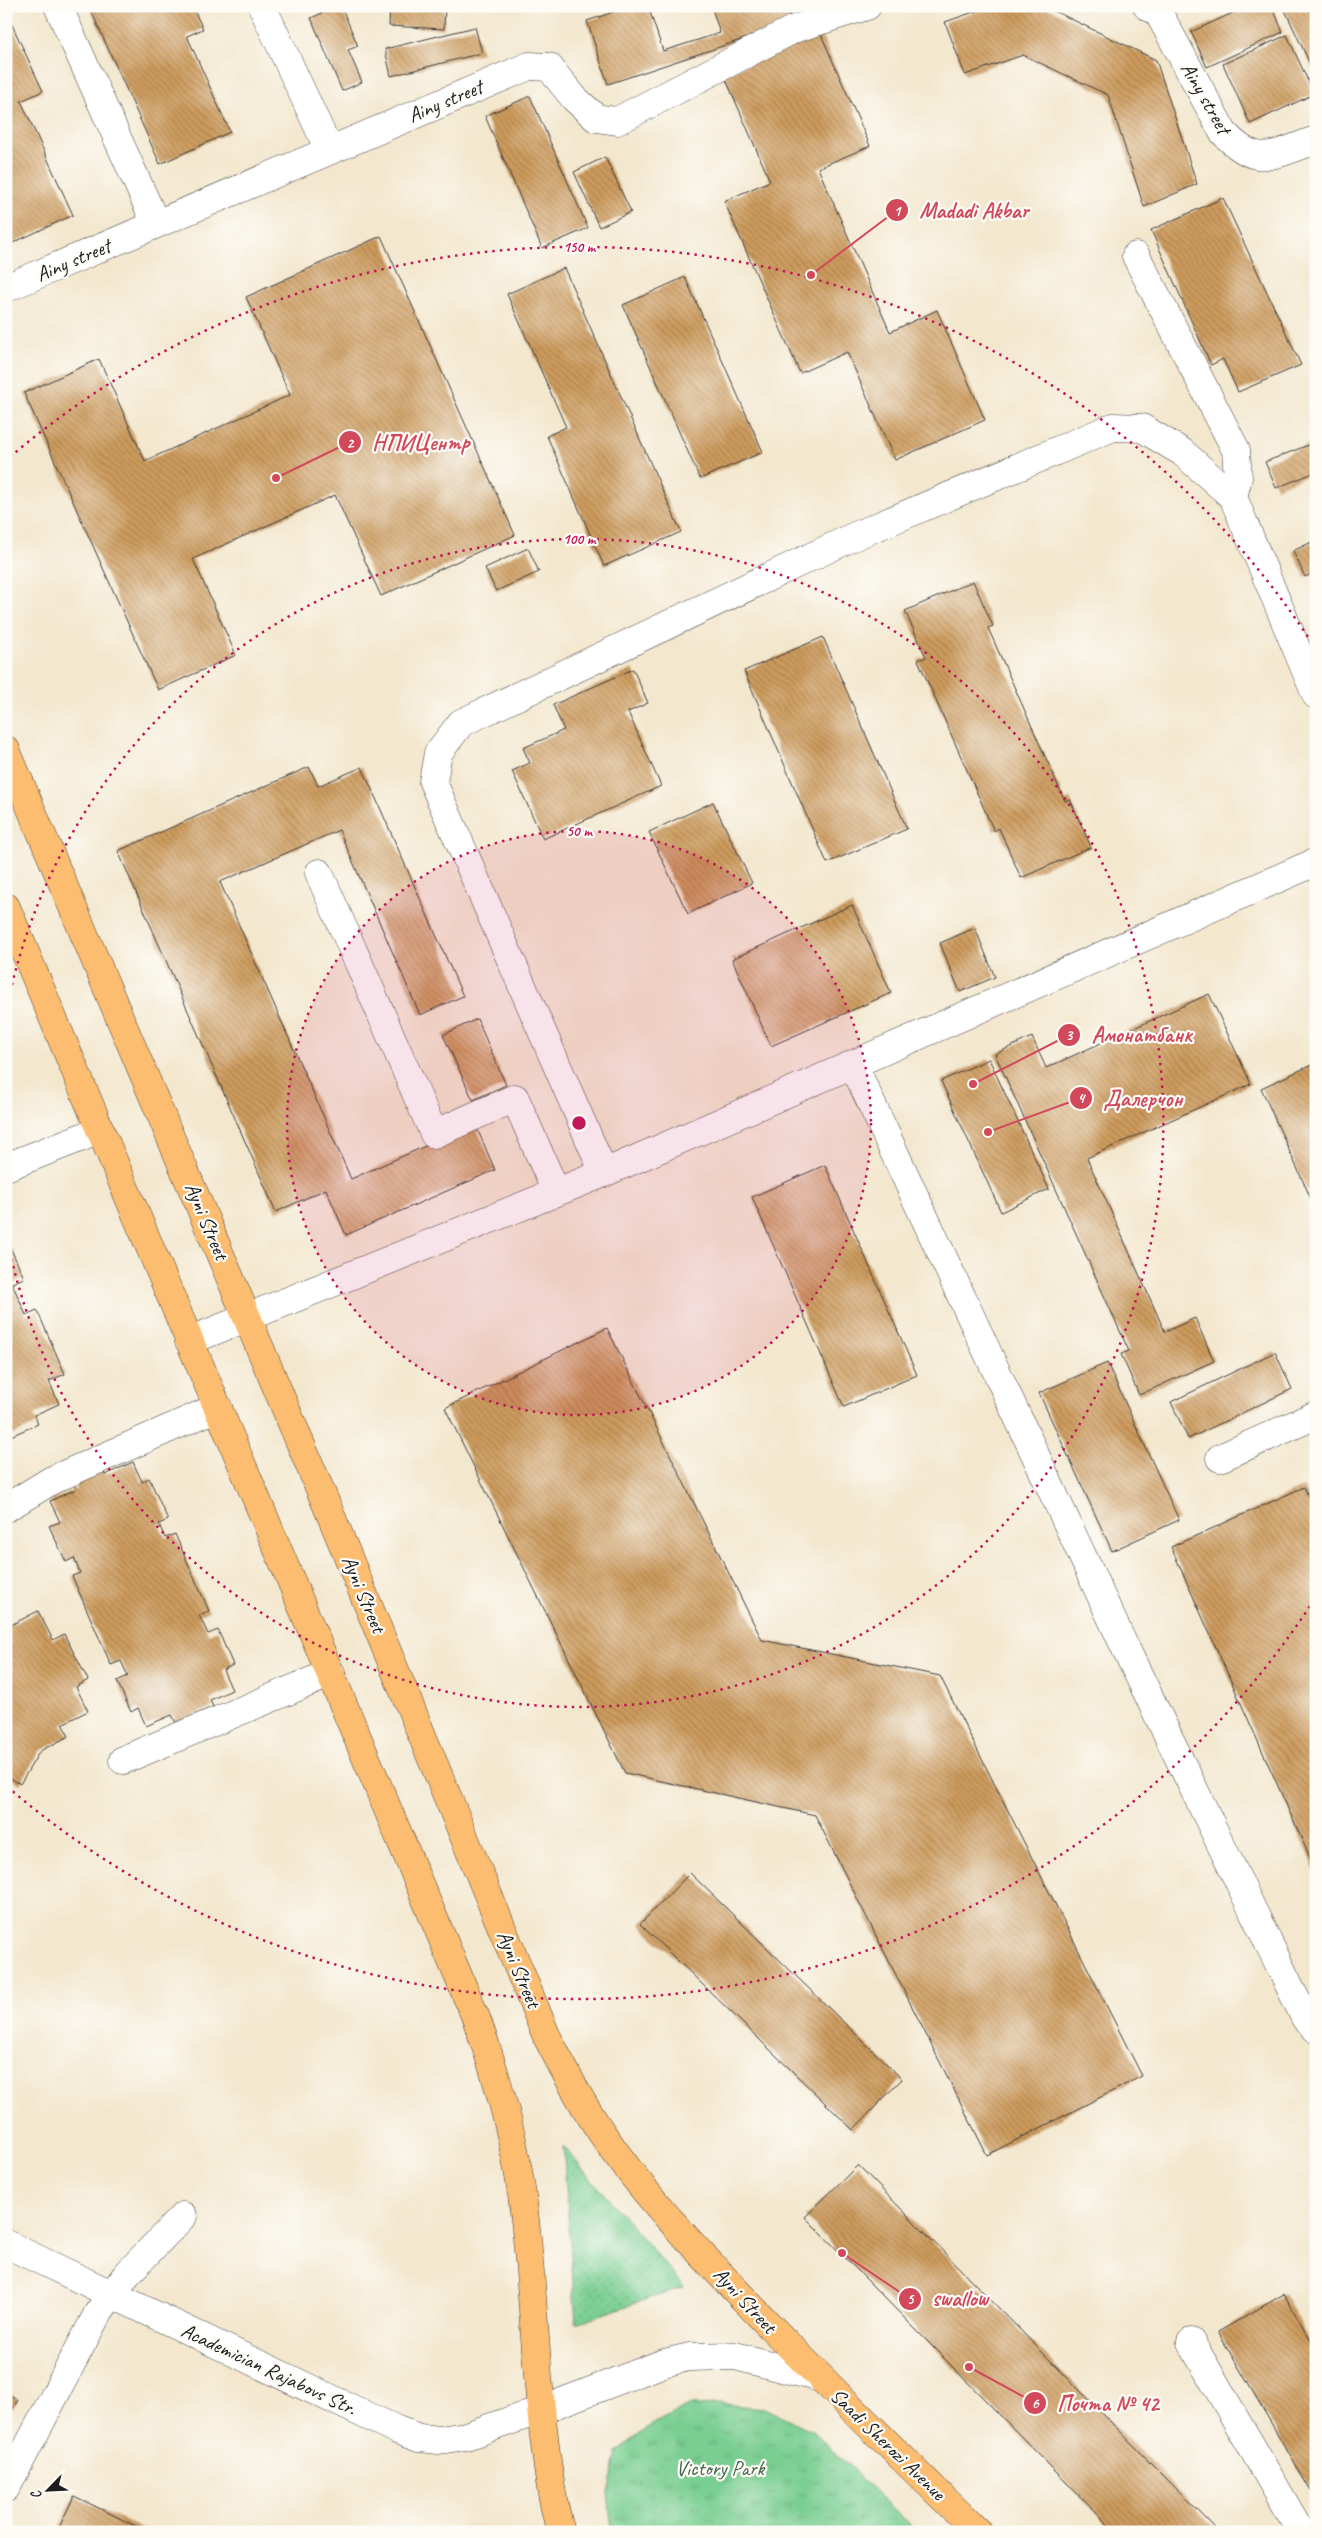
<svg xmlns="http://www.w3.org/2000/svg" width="1322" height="2538" font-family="Caveat,sans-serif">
  <defs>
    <pattern id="grass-dots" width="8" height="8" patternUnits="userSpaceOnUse" patternTransform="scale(1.25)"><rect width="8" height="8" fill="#79ce91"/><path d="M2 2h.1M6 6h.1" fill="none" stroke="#68b07c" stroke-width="1.8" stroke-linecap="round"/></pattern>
    <pattern id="park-tufts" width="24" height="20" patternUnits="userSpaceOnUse" patternTransform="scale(1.25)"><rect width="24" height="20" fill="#79ce91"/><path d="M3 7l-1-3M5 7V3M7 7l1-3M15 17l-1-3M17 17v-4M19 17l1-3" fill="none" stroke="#68b07c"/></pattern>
    <pattern id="building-back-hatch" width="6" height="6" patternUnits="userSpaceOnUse" patternTransform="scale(1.25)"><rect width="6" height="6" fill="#ce9b5d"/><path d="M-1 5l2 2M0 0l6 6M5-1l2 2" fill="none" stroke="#a67e4c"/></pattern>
  </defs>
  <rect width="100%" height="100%" fill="#fdfcf7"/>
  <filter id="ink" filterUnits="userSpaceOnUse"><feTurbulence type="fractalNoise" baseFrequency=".02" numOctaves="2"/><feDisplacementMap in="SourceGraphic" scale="10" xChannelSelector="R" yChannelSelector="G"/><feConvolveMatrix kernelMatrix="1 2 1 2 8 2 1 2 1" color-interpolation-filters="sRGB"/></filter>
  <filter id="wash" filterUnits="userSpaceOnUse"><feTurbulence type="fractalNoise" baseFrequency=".0096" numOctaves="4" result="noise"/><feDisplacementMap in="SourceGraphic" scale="20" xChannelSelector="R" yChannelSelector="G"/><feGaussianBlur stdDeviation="1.12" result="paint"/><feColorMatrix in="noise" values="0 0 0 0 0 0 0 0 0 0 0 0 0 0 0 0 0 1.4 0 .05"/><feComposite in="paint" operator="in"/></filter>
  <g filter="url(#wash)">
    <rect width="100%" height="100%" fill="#f3e7ce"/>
    <!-- grass -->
    <polygon fill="url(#grass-dots)" stroke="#4a7556" points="563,2146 684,2287 576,2323"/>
    <!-- park -->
    <polygon fill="url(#park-tufts)" stroke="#4a7556" points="721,2404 765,2408 811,2430 918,2532 612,2532 608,2493 617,2452 654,2423 691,2405"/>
    <g id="blocks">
      <!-- building -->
      <g fill="url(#building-back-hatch)">
        <polygon points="89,6 192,6 203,29 187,36 230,132 160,164"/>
        <polygon points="338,6 341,6 358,46 348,50 362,82 342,91 311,18"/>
        <polygon points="390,6 445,6 444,29 389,26"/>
        <polygon points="631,6 648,6 663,51 720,33 711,6 786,6 792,23 608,84 587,21"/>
        <polygon points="991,6 1044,6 1156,60 1197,184 1144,207 1108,95 1023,55 965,75 945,22"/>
        <polygon points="1248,6 1272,6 1283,32 1207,67 1191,32"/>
        <polygon points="1283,6 1316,6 1316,77"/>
        <polygon points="6,12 43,91 21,101 73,215 6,246"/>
        <polygon points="475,27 482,53 391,76 385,49"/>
        <polygon points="820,32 870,146 818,168 890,332 937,310 985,420 895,460 847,352 800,373 724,201 770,181 724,75"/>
        <polygon points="1287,35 1314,94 1250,124 1223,64"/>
        <polygon points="530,96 588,228 542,248 485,116"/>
        <polygon points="605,157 631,212 599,227 574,172"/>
        <polygon points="1223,198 1301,365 1238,392 1223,359 1211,365 1151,230"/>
        <polygon points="381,236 515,535 381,596 335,495 193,559 236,655 158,690 24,393 99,359 145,461 290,395 246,297"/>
        <polygon points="564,268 681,532 604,566 547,436 566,427 507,294"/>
        <polygon points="685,277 763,452 700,479 623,305"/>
        <polygon points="1316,442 1316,472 1276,488 1265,462"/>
        <polygon points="1316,540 1316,572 1305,577 1293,551"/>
        <polygon points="528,548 539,572 496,591 485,568"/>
        <polygon points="973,581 993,626 988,628 1065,801 1070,799 1091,847 1021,878 999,828 994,831 918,660 926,657 905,611"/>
        <polygon points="823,637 907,829 827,863 744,671"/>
        <polygon points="633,669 648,703 628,712 661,786 543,839 512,771 530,763 523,748 564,730 553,705"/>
        <polygon points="309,767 318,786 362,767 463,996 420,1015 339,830 220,882 351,1179 475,1124 495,1170 346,1235 326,1189 276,1212 118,851"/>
        <polygon points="713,802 752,883 688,914 649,832"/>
        <polygon points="852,905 891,993 771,1046 732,959"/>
        <polygon points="975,928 995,977 960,992 940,943"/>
        <polygon points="1209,994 1251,1084 1087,1158 1165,1332 1195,1318 1214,1361 1139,1395 1121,1354 1129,1351 995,1054 1032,1037 1046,1068"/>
        <polygon points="477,1019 506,1085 473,1100 443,1035"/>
        <polygon points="989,1059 1049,1189 1001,1212 941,1081"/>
        <polygon points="1316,1063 1316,1210 1261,1088"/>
        <polygon points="825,1165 917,1375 844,1407 752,1197"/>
        <polygon points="6,1238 24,1278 12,1283 26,1315 37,1310 65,1374 49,1381 59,1404 34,1415 38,1424 6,1438"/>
        <polygon points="607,1328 762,1640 940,1676 1142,2076 987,2155 815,1815 625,1773 445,1408"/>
        <polygon points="1275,1352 1292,1389 1188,1439 1171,1402"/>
        <polygon points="1107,1363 1179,1520 1112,1551 1039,1393"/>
        <polygon points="133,1462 142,1482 149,1478 168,1520 159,1524 165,1538 175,1534 209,1611 199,1615 208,1634 218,1630 233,1665 223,1670 232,1690 210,1700 213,1707 176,1723 172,1715 146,1726 138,1708 131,1712 117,1681 128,1676 121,1661 111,1665 72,1576 80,1573 74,1558 66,1562 49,1526 60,1522 50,1501 76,1489 73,1481 102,1469 105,1475"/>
        <polygon points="1304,1487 1316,1514 1316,1871 1171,1547"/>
        <polygon points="38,1611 53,1640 64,1634 88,1680 76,1687 88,1711 62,1724 69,1736 40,1751 20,1784 7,1776 6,1778 6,1617 11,1625"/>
        <polygon points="690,1873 902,2079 853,2130 640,1924"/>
        <polygon points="858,2165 1219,2532 1115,2532 805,2217"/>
        <polygon points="1284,2294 1316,2350 1316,2500 1218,2332"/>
        <polygon points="6,2392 18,2400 6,2419"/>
        <polygon points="74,2496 148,2532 57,2532"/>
      </g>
    </g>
  </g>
  <g filter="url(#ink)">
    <use href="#blocks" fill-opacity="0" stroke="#3c3a37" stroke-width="1"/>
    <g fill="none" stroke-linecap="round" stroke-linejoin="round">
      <defs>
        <g id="minor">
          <polyline points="58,6 156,224"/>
          <polyline points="262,6 329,150"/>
          <path d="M1147,6l11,6 65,120c34,38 51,22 93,8"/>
          <polyline points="1136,256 1236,450 1238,478 1233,497"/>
          <polyline points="6,288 529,66 549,67 574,98 596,118 617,121 794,29 867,6"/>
          <polyline points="319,873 434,1134 515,1098 556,1192"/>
          <polyline points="853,1064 1123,1643 1305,2018 1316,2029"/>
          <polyline points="6,1167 100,1130"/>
          <polyline points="604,1173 433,782 438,753 461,723 855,536 1113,427 1142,428 1182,452 1233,497 1316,695"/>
          <polyline points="189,1341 604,1173 1316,862"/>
          <polyline points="1220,1458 1316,1415"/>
          <polyline points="6,1508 52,1480 218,1407"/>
          <polyline points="123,1760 331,1673"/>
          <polyline points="6,2244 397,2430 419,2438 439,2440 466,2436 541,2410 664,2363 689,2357 735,2356 820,2378"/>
          <polyline points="1191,2342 1301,2532"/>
          <polyline points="6,2488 98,2313 127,2274 183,2216"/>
        </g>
        <g id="highway">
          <path d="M6,750l321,756 220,531c13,24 25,49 40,73 47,77 113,143 175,208 71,73 143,143 216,214"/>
          <path d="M6,907l470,1111c24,66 42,132 49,202 8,69 10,138 18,208 4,35 8,70 18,104"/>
        </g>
      </defs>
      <!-- minor casing -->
      <use href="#minor" stroke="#3c3a37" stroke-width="29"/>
      <!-- highway casing -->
      <use href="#highway" stroke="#3c3a37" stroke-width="29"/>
      <!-- minor -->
      <use href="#minor" stroke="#fff" stroke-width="28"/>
      <!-- highway -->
      <use href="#highway" stroke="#fcbd6f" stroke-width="28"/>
    </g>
  </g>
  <!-- distance rings -->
  <circle cx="579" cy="1123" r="292" fill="#c2185b" fill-opacity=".12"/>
  <g fill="none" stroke="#c2185b" stroke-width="2.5" stroke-dasharray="2.5 5">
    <circle cx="579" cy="1123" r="292"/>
    <path d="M7 1007A584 584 0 1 1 7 1239"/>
    <path d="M1314 1600A876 876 0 0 1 10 1789M10 457A876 876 0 0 1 1314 646"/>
  </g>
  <g text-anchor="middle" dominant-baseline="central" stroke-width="4.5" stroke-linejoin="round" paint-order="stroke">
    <!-- street labels -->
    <g font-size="21" fill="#1c1c1c" stroke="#fdfcf7">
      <text transform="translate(1206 98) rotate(60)">Ainy street</text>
      <text transform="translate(445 101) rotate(-23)">Ainy street</text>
      <text transform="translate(73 260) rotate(-23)">Ainy street</text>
      <text transform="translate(207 1221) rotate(67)">Ayni Street</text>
      <text transform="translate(364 1594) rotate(67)">Ayni Street</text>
      <text transform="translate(519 1969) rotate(67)">Ayni Street</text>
      <text transform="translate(745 2300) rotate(47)">Ayni Street</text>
      <text transform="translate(269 2369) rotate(25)">Academician Rajabovs Str.</text>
      <text transform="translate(888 2444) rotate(44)">Saadi Sherozi Avenue</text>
    </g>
    <!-- park labels -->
    <g font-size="21" fill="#41634b" stroke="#fdfcf7">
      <text x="720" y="2468">Victory Park</text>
    </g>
  </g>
  <circle cx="579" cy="1123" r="8" fill="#c2185b" stroke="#fdfcf7" stroke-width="2.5"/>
  <g font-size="15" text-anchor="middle" font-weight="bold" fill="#c2185b" stroke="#fdfcf7" stroke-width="4.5" stroke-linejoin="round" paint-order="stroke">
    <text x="579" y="252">150 m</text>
    <text x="579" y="544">100 m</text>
    <text x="579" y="836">50 m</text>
  </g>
  <!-- callouts -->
  <path fill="none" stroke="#d1495b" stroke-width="2" d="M811 275L897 210M276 478L350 442M973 1084L1069 1035M988 1132L1081 1098M842 2253L910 2299M969 2367L1035 2403"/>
  <g fill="#d1495b" stroke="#fdfcf7" stroke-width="2">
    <circle cx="811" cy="275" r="5"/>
    <circle cx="276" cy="478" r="5"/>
    <circle cx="973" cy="1084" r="5"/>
    <circle cx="988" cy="1132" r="5"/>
    <circle cx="842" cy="2253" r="5"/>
    <circle cx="969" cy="2367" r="5"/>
    <circle cx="897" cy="210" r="12"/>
    <circle cx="350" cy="442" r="12"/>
    <circle cx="1069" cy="1035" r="12"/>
    <circle cx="1081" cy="1098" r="12"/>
    <circle cx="910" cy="2299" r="12"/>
    <circle cx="1035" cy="2403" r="12"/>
  </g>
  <g font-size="15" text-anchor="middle" font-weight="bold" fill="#fff">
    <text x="897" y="216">1</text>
    <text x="350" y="448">2</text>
    <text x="1069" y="1040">3</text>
    <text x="1081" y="1103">4</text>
    <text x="910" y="2304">5</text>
    <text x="1035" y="2408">6</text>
  </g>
  <g font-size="22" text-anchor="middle" font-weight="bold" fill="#d1495b" stroke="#fdfcf7" stroke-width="4.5" stroke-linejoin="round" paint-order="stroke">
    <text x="974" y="218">Madadi Akbar</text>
    <text x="421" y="450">НПИЦентр</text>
    <text x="1142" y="1042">Амонатбанк</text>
    <text x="1143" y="1106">Далерчон</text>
    <text x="960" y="2306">swallow</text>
    <text x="1108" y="2411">Почта № 42</text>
  </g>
  <!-- margin -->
  <rect width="1322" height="2538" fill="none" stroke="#fdfcf7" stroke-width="25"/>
  <!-- north arrow -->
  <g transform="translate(48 2490) rotate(246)" stroke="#fdfcf7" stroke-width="4" paint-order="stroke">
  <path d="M0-4L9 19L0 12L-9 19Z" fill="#1c1c1c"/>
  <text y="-8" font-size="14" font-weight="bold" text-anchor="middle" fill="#1c1c1c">С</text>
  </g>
</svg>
